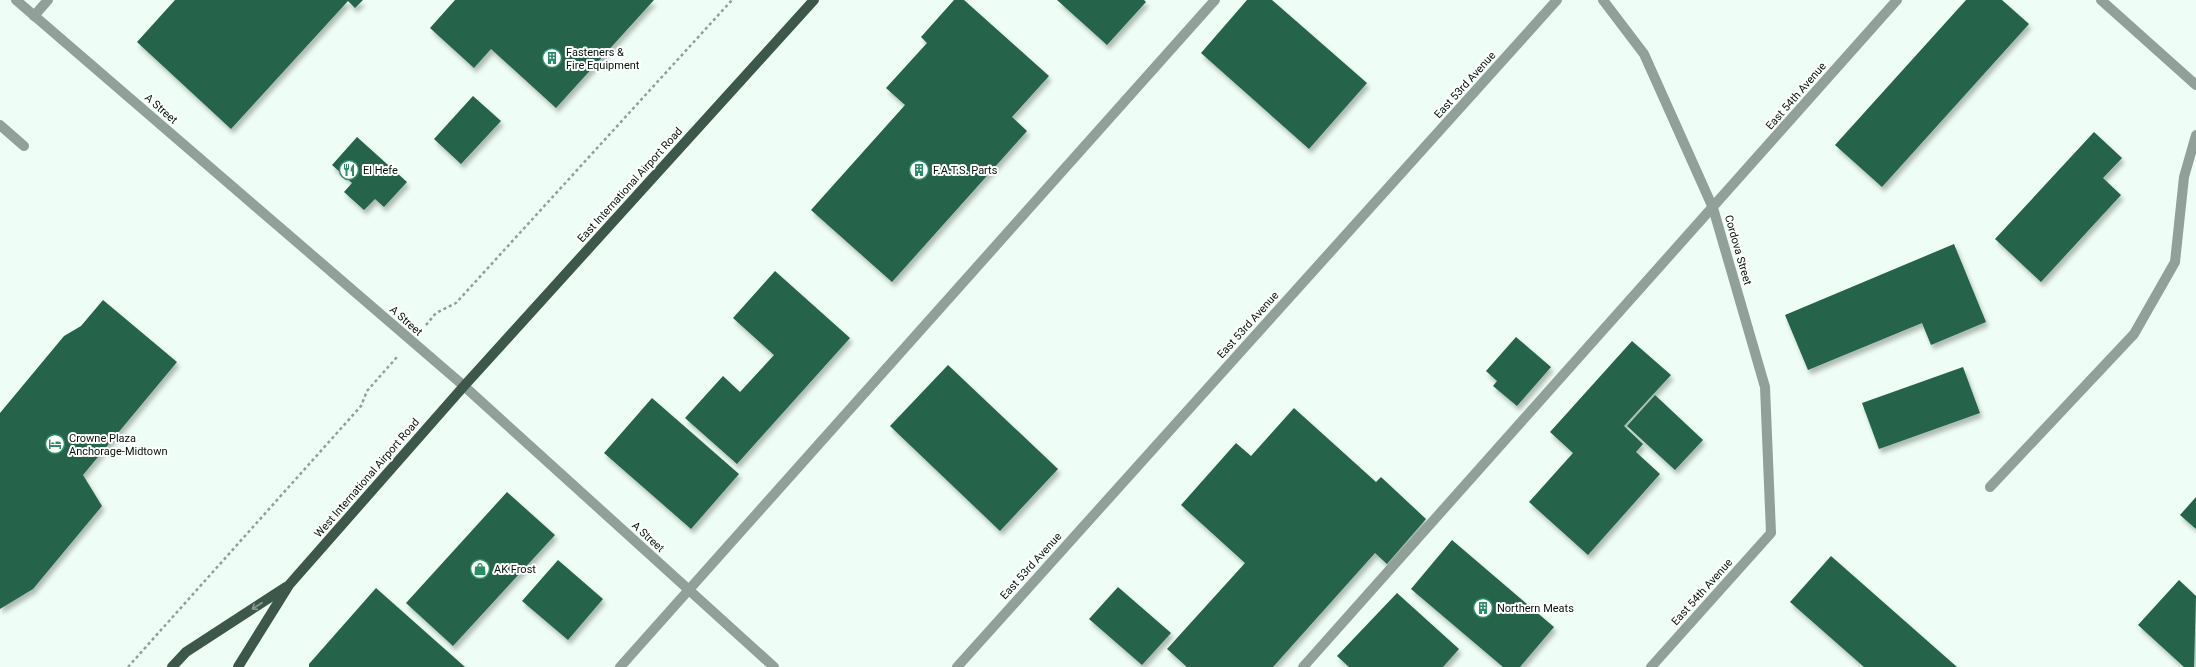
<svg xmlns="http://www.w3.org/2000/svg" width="2196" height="667" font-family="Roboto,sans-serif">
  <defs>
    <filter id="shadow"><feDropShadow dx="2.5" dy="4.5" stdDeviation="2" flood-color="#0004"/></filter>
  </defs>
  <rect width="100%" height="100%" fill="#eefdf6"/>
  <!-- building -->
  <g fill="#25644b" filter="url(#shadow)">
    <polygon points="175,0 363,0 355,8 348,1 231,129 137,42"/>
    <polygon points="455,0 654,0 556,108 491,49 474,68 430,28"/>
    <polygon points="954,0 964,0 1049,76 1012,117 1027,131 892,282 811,210 905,105 886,88 927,43 921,37"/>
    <polygon points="1057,0 1144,0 1146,2 1107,45"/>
    <polygon points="1247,0 1272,0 1367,83 1309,149 1201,53"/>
    <polygon points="1966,0 2002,0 2029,24 1882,187 1835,145"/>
    <polygon points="473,96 501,121 461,164 434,139"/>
    <polygon points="2094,132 2122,158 2103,178 2121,195 2041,282 1995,239"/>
    <polygon points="357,137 407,182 384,207 375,199 364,210 344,192 352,183 332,165"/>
    <polygon points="1954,244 1986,322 1931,345 1922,323 1808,370 1785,315"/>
    <polygon points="775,271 850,338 737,464 685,418 723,376 740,392 774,355 733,318"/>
    <polygon points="103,300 177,362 83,475 102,506 33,589 0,609 0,413 64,336 81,326"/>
    <polygon points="1516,337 1551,367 1517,406 1493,386 1497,381 1486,371"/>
    <polygon points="1632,341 1671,375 1624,426 1643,444 1636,452 1660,474 1588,555 1529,502 1573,453 1550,432"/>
    <polygon points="948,365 1058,469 1000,531 890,426"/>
    <polygon points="1963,367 1980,413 1879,449 1862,403"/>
    <polygon points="1655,395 1703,440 1675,470 1627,426"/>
    <polygon points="652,398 739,474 691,529 604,453"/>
    <polygon points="1294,408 1376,482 1381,477 1426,519 1387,564 1375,553 1273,667 1187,667 1167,649 1245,563 1181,505 1236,443 1251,456"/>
    <polygon points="507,492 555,535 453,646 406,603"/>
    <polygon points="2196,497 2196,529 2180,515"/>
    <polygon points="1452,540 1554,627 1520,667 1503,667 1411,589"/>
    <polygon points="1831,556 1957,667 1864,667 1790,602"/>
    <polygon points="558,560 603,599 568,640 522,601"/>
    <polygon points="2179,580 2196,596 2194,667 2184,667 2138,625"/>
    <polygon points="1118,587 1171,633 1142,665 1089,619"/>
    <polygon points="376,588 465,667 309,667 309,664"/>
    <polygon points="1397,593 1459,649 1443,667 1349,667 1337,656"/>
  </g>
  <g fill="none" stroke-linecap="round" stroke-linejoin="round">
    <!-- path -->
    <g stroke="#909f98" stroke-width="2.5" stroke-dasharray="3 3" stroke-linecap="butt">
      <polyline points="426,325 436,313 456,303 732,0"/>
      <polyline points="128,667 361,406 367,391 397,357"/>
    </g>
    <!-- minor -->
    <g stroke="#91a099" stroke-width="10">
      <polyline points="16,0 464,386 774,667"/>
      <polyline points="1603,0 1644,54 1713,208 1765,387 1771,533 1651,667"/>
      <polyline points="2101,0 2196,85"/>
      <polyline points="34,16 48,0"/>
      <polyline points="0,125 24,146"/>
      <polyline points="1990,487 2134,334 2175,262 2184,177 2196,135"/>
      <polyline points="620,667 1215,0"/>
      <polyline points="957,667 1557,0"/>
      <polyline points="1303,667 1897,0"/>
    </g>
    <!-- major -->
    <g stroke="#3d584b" stroke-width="10">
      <polyline points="172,667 186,652 286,587"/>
      <polyline points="238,667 289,585 464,386 814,0"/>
    </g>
  </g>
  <!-- one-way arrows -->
  <defs><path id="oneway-shaft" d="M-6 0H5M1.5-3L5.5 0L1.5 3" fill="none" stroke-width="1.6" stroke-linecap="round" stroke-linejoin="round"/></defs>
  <use stroke="#8b9b93" href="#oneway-shaft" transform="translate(257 606) rotate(147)"/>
  <!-- icons -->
  <defs>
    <symbol id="building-ring" viewBox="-11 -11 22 22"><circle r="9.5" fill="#fff" stroke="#2a8d67" stroke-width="1.5"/><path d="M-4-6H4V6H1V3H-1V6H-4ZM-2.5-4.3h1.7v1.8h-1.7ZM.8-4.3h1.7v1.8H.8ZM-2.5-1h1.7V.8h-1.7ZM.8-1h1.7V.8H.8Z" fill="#2a8d67"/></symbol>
    <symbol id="restaurant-ring" viewBox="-11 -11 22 22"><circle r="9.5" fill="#fff" stroke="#2a8d67" stroke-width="1.5"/><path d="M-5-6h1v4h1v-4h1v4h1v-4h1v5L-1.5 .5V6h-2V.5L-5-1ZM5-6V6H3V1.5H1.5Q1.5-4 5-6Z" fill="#2a8d67"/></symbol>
    <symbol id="hotel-ring" viewBox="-11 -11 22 22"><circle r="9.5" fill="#fff" stroke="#2a8d67" stroke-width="1.5"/><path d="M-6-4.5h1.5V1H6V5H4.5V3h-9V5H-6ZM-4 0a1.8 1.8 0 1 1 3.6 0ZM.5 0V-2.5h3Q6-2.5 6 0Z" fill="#2a8d67"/></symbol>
    <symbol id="shop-ring" viewBox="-11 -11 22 22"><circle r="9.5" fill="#fff" stroke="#2a8d67" stroke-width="1.5"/><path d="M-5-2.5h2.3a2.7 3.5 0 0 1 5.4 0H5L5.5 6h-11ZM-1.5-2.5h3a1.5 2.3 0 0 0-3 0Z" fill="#2a8d67"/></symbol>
  </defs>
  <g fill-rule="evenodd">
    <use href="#building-ring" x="541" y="47" width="22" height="22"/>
    <use href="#restaurant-ring" x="338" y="159" width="22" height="22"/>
    <use href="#building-ring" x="908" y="159" width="22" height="22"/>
    <use href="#hotel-ring" x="44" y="433" width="22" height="22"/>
    <use href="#shop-ring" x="469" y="558" width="22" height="22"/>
    <use href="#building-ring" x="1472" y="597" width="22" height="22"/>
  </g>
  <g text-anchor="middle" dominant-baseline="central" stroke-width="4" stroke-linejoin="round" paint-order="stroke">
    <!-- poi labels -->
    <g font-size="11" fill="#06130d" stroke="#fff" text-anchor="start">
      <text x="566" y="52">Fasteners &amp;<tspan x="566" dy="13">Fire Equipment</tspan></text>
      <text x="363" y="170">El Hefe</text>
      <text x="933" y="170">F.A.T.S. Parts</text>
      <text x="69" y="438">Crowne Plaza<tspan x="69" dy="13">Anchorage-Midtown</tspan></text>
      <text x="494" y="569">AK Frost</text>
      <text x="1497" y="608">Northern Meats</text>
    </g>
    <!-- street labels -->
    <g font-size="11" fill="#06130d" stroke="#fff">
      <text transform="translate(1465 85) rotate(-48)">East 53rd Avenue</text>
      <text transform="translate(1796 96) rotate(-49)">East 54th Avenue</text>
      <text transform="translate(161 109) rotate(41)">A Street</text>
      <text transform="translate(630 185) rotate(-48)">East International Airport Road</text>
      <text transform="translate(1738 250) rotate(74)">Cordova Street</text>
      <text transform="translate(406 321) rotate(41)">A Street</text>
      <text transform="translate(1248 325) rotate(-48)">East 53rd Avenue</text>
      <text transform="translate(367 478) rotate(-49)">West International Airport Road</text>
      <text transform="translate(648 537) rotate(42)">A Street</text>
      <text transform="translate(1031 566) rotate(-48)">East 53rd Avenue</text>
      <text transform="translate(1702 592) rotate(-48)">East 54th Avenue</text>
    </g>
  </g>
</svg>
